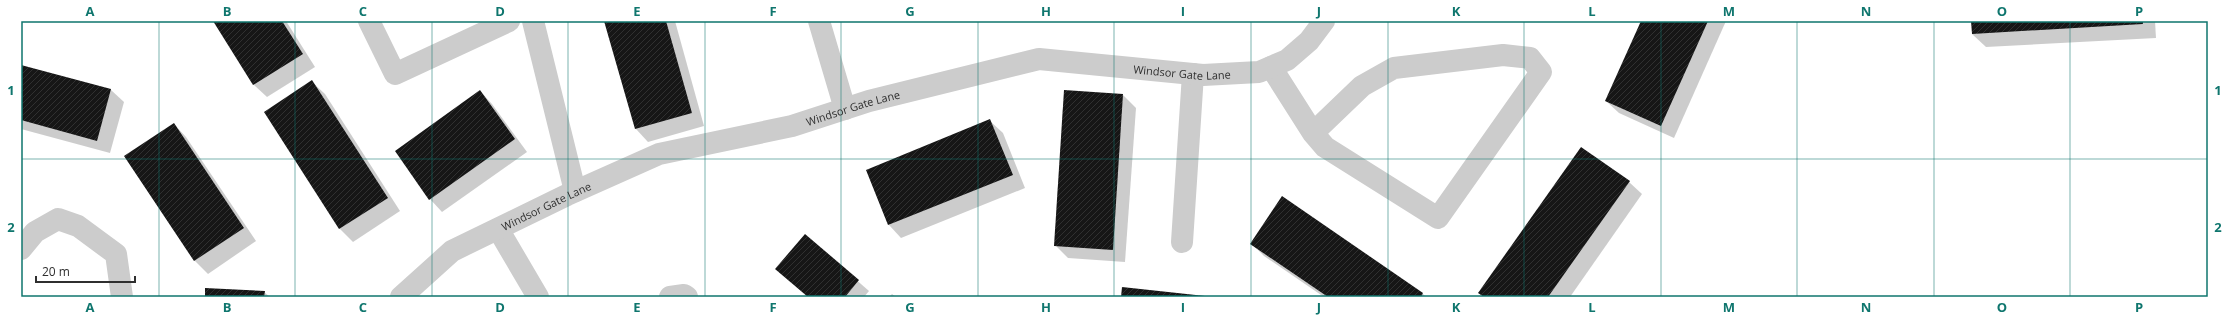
<svg xmlns="http://www.w3.org/2000/svg" width="2229" height="318" font-family="'Open Sans',sans-serif">
  <defs>
    <pattern id="building-hatch" width="6" height="6" patternUnits="userSpaceOnUse"><rect width="6" height="6" fill="#161616"/><path d="M-1 1l2-2M0 6l6-6M5 7l2-2" fill="none" stroke="#303030"/></pattern>
  </defs>
  <rect width="100%" height="100%" fill="#fff"/>
  <!-- shadow -->
  <g fill="#0003">
    <polygon points="214,21 286,21 315,67 267,97 254,85"/>
    <polygon points="606,21 675,21 704,126 648,142 636,129"/>
    <polygon points="1642,21 1726,21 1674,138 1619,113 1606,101"/>
    <polygon points="1972,21 2155,21 2156,38 1986,47 1972,34"/>
    <polygon points="21,66 111,90 124,102 110,153 21,129"/>
    <polygon points="312,82 325,94 400,211 353,242 340,229 265,112"/>
    <polygon points="480,91 492,104 527,152 442,212 430,199"/>
    <polygon points="1123,95 1136,108 1125,262 1068,258 1055,245"/>
    <polygon points="990,121 1003,133 1025,188 901,238 889,225"/>
    <polygon points="174,124 186,137 256,241 208,274 195,261 125,157"/>
    <polygon points="1629,182 1642,194 1570,297 1484,297 1479,293"/>
    <polygon points="1282,198 1423,294 1426,297 1324,297 1264,256 1252,244"/>
    <polygon points="805,235 869,291 864,297 808,297 777,269"/>
    <polygon points="264,292 270,297 206,297"/>
    <polygon points="892,294 896,297 889,297"/>
  </g>
  <!-- building -->
  <g fill="url(#building-hatch)">
    <polygon points="213,21 282,21 303,54 253,85"/>
    <polygon points="604,21 666,21 692,113 635,129"/>
    <polygon points="1641,21 1708,21 1661,126 1605,101"/>
    <polygon points="1971,21 2143,21 2143,24 1972,34"/>
    <polygon points="21,65 111,89 97,141 21,120"/>
    <polygon points="312,80 388,198 339,229 264,112"/>
    <polygon points="480,90 515,139 429,200 395,151"/>
    <polygon points="1064,90 1123,94 1113,250 1054,246"/>
    <polygon points="990,119 1013,175 888,225 866,170"/>
    <polygon points="174,123 244,228 194,261 124,156"/>
    <polygon points="1581,147 1630,181 1548,297 1484,297 1478,293"/>
    <polygon points="1282,196 1423,293 1421,297 1328,297 1250,244"/>
    <polygon points="805,234 859,280 845,297 808,297 775,269"/>
    <polygon points="1122,287 1205,296 1205,297 1121,297"/>
    <polygon points="205,288 265,291 264,297 205,297"/>
  </g>
  <g fill="none" stroke-linecap="round" stroke-linejoin="round">
    <!-- minor -->
    <g stroke="#ccc" stroke-width="22">
      <polyline points="369,21 395,74 509,21"/>
      <polyline points="533,21 575,191"/>
      <polyline points="819,21 845,109"/>
      <polyline points="1271,67 1313,133 1325,147 1438,218 1541,72 1530,58 1503,55 1394,68 1362,86 1313,133"/>
      <polyline points="498,229 538,297"/>
      <polyline points="1182,242 1193,74"/>
      <polyline points="21,249 35,232 58,219 78,226 116,254 122,297"/>
      <path id="s1" d="M401,297l51,-46 115,-56 92,-41 133,-28 77,-25 170,-42 164,16 56,-3 28,-12 22,-19 15,-20"/>
      <polyline points="670,297 684,295 687,297"/>
    </g>
  </g>
  <!-- grid -->
  <path fill="none" stroke="#0f766e" stroke-width="1" stroke-opacity="0.55" d="M159,21v276M295,21v276M432,21v276M568,21v276M705,21v276M841,21v276M978,21v276M1114,21v276M1251,21v276M1388,21v276M1524,21v276M1661,21v276M1797,21v276M1934,21v276M2070,21v276M21,159h2187"/>
  <g text-anchor="middle" dominant-baseline="central" stroke-width="4" stroke-linejoin="round" paint-order="stroke">
    <!-- street labels -->
    <g font-size="11" fill="#2f2f2f" stroke="#fff">
      <text stroke="none"><textPath href="#s1" startOffset="833">Windsor Gate Lane</textPath></text>
      <text stroke="none"><textPath href="#s1" startOffset="497">Windsor Gate Lane</textPath></text>
      <text stroke="none"><textPath href="#s1" startOffset="173">Windsor Gate Lane</textPath></text>
    </g>
  </g>
  <!-- border -->
  <rect width="2229" height="318" fill="none" stroke="#ffffff" stroke-width="44"/>
  <!-- scale -->
  <path d="M36 276v6h99v-6" fill="none" stroke="#2f2f2f" stroke-width="2"/>
  <text x="42" y="276" font-size="12" fill="#2f2f2f" stroke="#ffffff" stroke-width="3" paint-order="stroke">20 m</text>
  <rect x="22" y="22" width="2185" height="274" fill="none" stroke="#0f766e" stroke-width="1.5"/>
  <g font-size="13" text-anchor="middle" font-weight="bold" fill="#0f766e">
    <text x="90" y="16">A</text>
    <text x="227" y="16">B</text>
    <text x="363" y="16">C</text>
    <text x="500" y="16">D</text>
    <text x="637" y="16">E</text>
    <text x="773" y="16">F</text>
    <text x="910" y="16">G</text>
    <text x="1046" y="16">H</text>
    <text x="1183" y="16">I</text>
    <text x="1319" y="16">J</text>
    <text x="1456" y="16">K</text>
    <text x="1592" y="16">L</text>
    <text x="1729" y="16">M</text>
    <text x="1866" y="16">N</text>
    <text x="2002" y="16">O</text>
    <text x="2139" y="16">P</text>
    <text x="11" y="95">1</text>
    <text x="2218" y="95">1</text>
    <text x="11" y="232">2</text>
    <text x="2218" y="232">2</text>
    <text x="90" y="312">A</text>
    <text x="227" y="312">B</text>
    <text x="363" y="312">C</text>
    <text x="500" y="312">D</text>
    <text x="637" y="312">E</text>
    <text x="773" y="312">F</text>
    <text x="910" y="312">G</text>
    <text x="1046" y="312">H</text>
    <text x="1183" y="312">I</text>
    <text x="1319" y="312">J</text>
    <text x="1456" y="312">K</text>
    <text x="1592" y="312">L</text>
    <text x="1729" y="312">M</text>
    <text x="1866" y="312">N</text>
    <text x="2002" y="312">O</text>
    <text x="2139" y="312">P</text>
  </g>
</svg>
